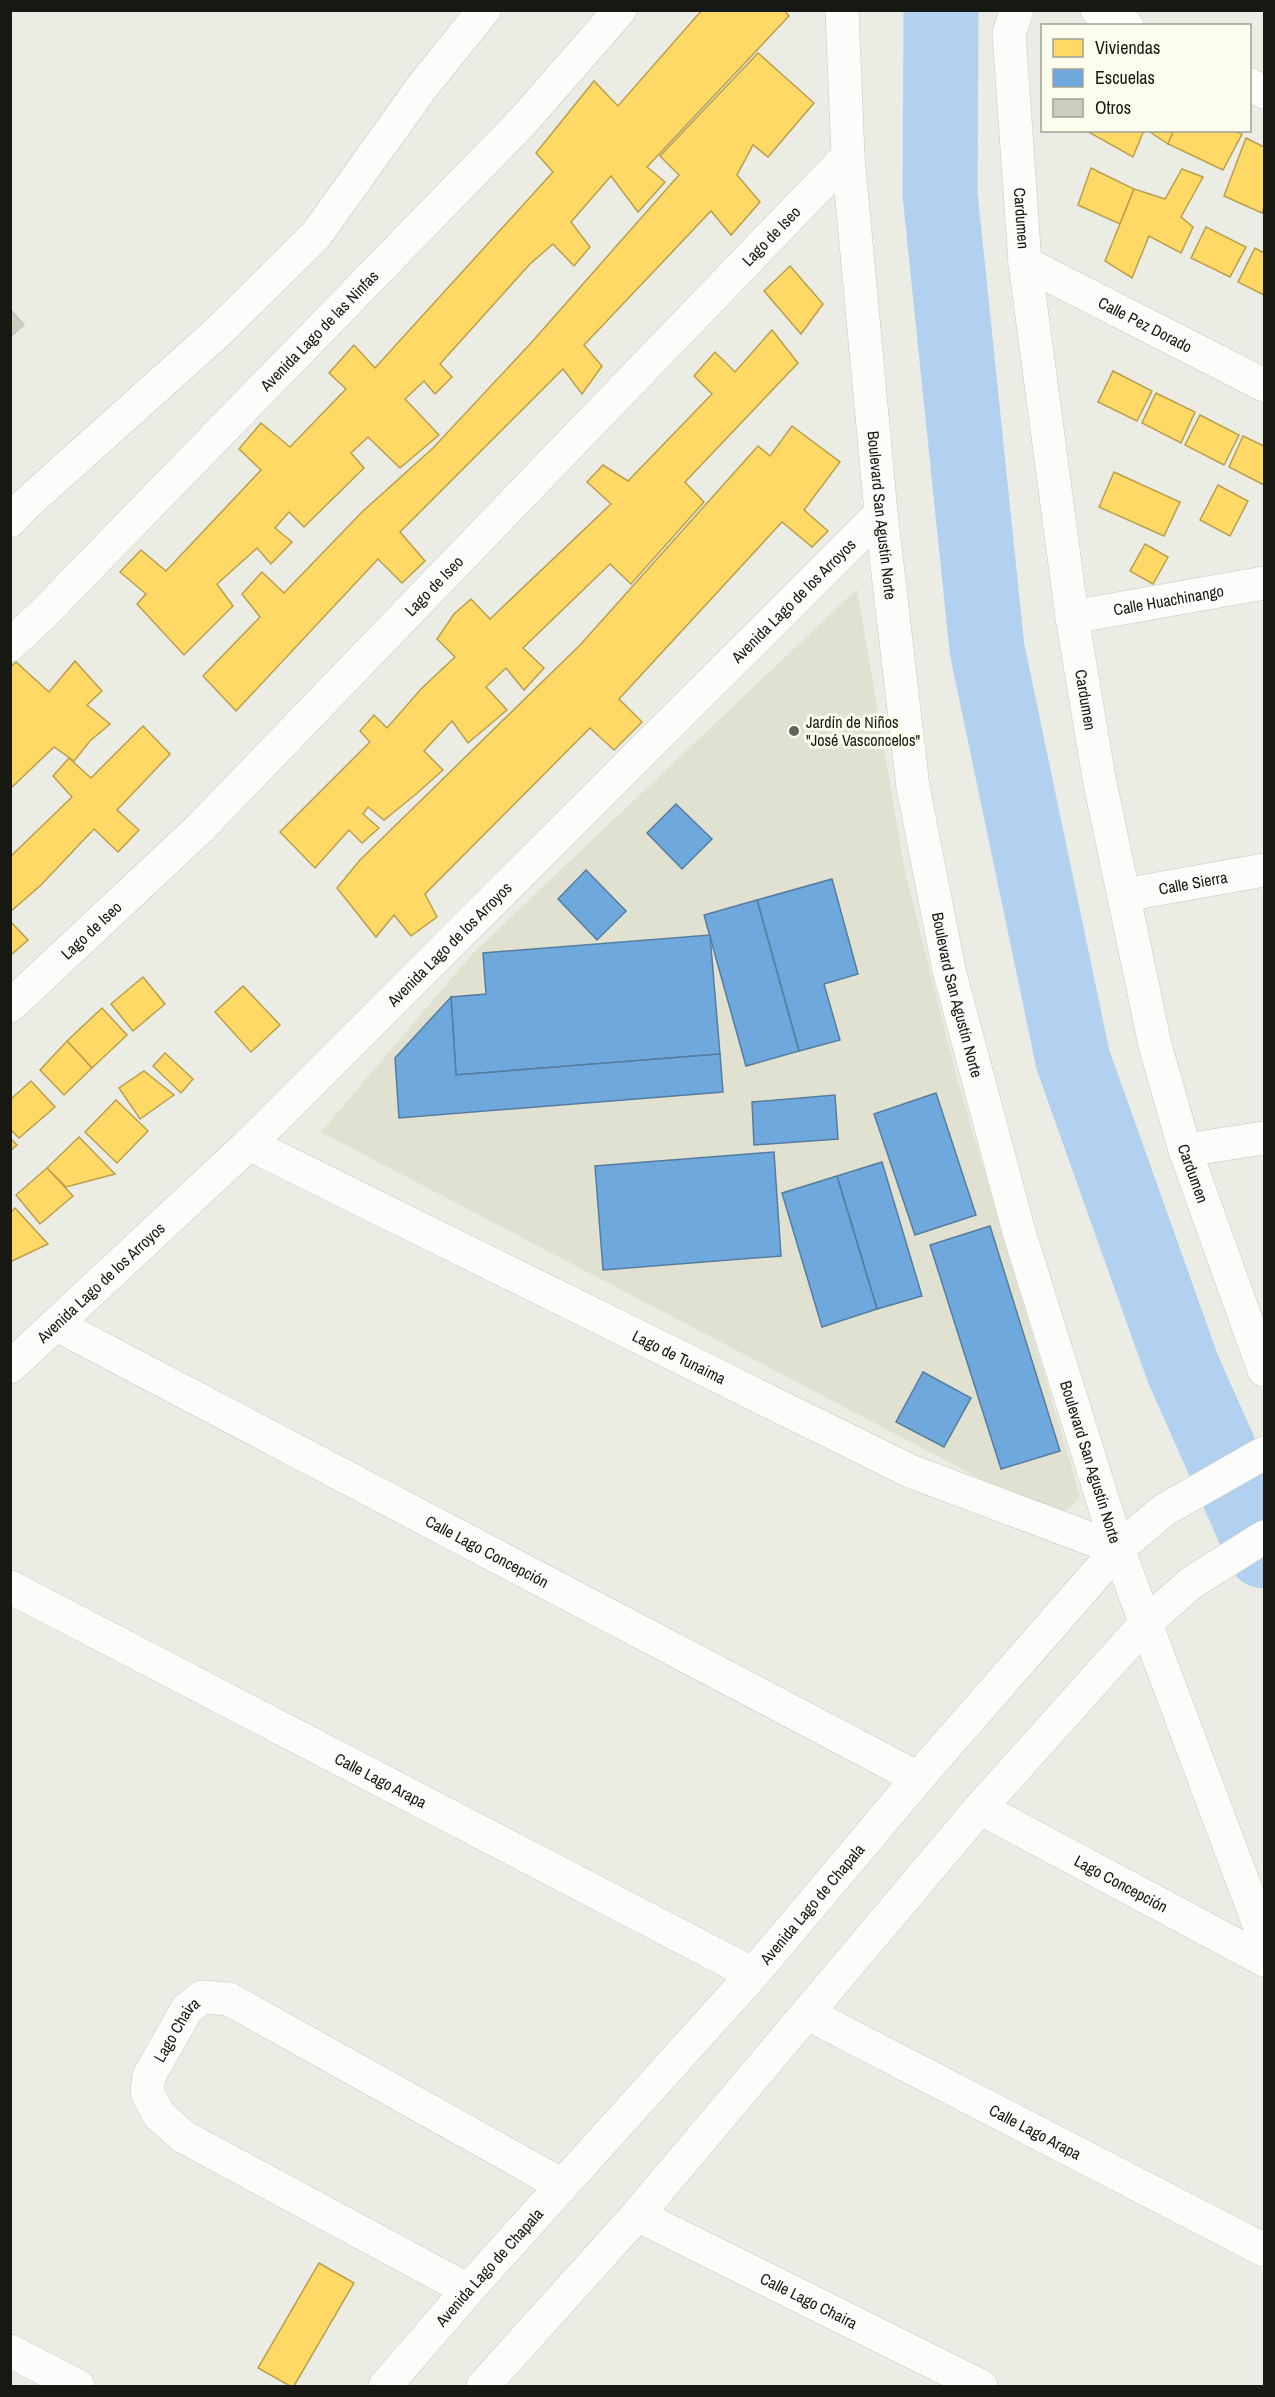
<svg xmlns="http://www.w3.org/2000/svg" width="1275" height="2397" font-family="'Archivo Narrow',sans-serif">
  <rect width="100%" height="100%" fill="#ebece3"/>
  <!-- built -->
  <polygon fill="#e0e1d0" points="857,589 905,872 957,1078 1080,1496 1072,1506 1062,1512 1042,1511 321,1132 474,952"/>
  <!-- homes -->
  <g fill="#ffd966" stroke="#ba9f4d" stroke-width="1.5">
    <polygon points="702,10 784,10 789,16 647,167 665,182 638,212 611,176 571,222 590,247 574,266 553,244 530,264 440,364 452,377 435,394 424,381 405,399 439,435 400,468 368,437 351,453 364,468 304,527 289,512 275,528 292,542 271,564 257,548 217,584 233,606 184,655 137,604 146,594 120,572 141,550 166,571 261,470 239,449 261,423 290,447 346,389 329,373 354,345 375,368 553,172 536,153 594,81 618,106"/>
    <polygon points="758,53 814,103 768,157 753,145 737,175 760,202 731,235 711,211 584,345 602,366 582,394 563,369 400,532 425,561 402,583 378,559 236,711 203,676 260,617 242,594 262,572 284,593 362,512 433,448 531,343 679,175 660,156"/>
    <polygon points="1085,130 1144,130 1133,157"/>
    <polygon points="1147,130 1174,130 1168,144"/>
    <polygon points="1174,130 1233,130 1242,134 1223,170 1168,144"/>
    <polygon points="1246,138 1264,147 1264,207 1262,213 1224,196"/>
    <polygon points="1091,168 1134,189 1120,224 1078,205"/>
    <polygon points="1182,169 1203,177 1181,217 1193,227 1181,253 1149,236 1132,278 1105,261 1134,189 1165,199"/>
    <polygon points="1206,227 1246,247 1230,277 1191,258"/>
    <polygon points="1255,248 1264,253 1264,295 1238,282"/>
    <polygon points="790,266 823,304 801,334 764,291"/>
    <polygon points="772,330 798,363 685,482 704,502 631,584 610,564 523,648 544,668 524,690 506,668 486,687 507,710 468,743 452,721 424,751 443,770 415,795 384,820 368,807 363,814 379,828 362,843 349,830 315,868 280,832 370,742 360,731 374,715 387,728 421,689 455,657 437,639 454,614 471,599 490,619 611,504 587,482 603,465 628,481 712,394 694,376 715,352 735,372"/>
    <polygon points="1113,371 1152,391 1137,421 1098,402"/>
    <polygon points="1156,393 1195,412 1181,443 1142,423"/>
    <polygon points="1200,415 1239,435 1224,465 1185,445"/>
    <polygon points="792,426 840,462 804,510 828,531 812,547 782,522 619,699 642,722 614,750 590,728 425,894 437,917 411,936 394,915 376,937 337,888 360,860 581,644 758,446 770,456"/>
    <polygon points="1243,436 1264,446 1264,485 1229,467"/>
    <polygon points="1114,472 1180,502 1164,536 1099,507"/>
    <polygon points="1218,485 1248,501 1230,536 1200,520"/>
    <polygon points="1145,544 1168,557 1153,584 1130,571"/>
    <polygon points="75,661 102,691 87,705 110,724 90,741 74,761 54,747 10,789 10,667 16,662 49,692"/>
    <polygon points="143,726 170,754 117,810 139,830 118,852 94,829 41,885 10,912 10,857 72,797 53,776 69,758 91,778"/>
    <polygon points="10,921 28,940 11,955 10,954"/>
    <polygon points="143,977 165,1004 133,1031 111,1004"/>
    <polygon points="243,986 280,1025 251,1052 215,1012"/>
    <polygon points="102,1008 127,1035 92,1068 67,1041"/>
    <polygon points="67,1041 92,1068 64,1095 40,1070"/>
    <polygon points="165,1053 193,1079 181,1093 153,1066"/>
    <polygon points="144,1071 174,1095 140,1119 119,1088"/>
    <polygon points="31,1081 55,1107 19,1138 10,1129 10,1100"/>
    <polygon points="116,1100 148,1131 117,1163 85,1132"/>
    <polygon points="79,1137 115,1174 66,1187 47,1168"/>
    <polygon points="10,1138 17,1145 10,1151"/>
    <polygon points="47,1168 73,1196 40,1224 16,1195"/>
    <polygon points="15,1208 48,1244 10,1262 10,1213"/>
    <polygon points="319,2263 354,2283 294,2386 290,2386 258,2368"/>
  </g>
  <!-- schools -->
  <g fill="#6fa8dc" stroke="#557d9f" stroke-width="1.5">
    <polygon points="676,804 712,839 682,869 647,833"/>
    <polygon points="586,870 626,911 597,940 558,899"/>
    <polygon points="832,879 858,974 824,984 840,1040 799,1051 757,900"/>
    <polygon points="757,900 799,1051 746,1066 704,915"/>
    <polygon points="710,935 720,1054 456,1075 451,997 486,994 483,953"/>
    <polygon points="451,997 456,1075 720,1054 723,1092 399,1118 395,1058"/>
    <polygon points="936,1093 976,1215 915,1235 874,1114"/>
    <polygon points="835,1095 838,1139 754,1145 752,1102"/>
    <polygon points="774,1152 781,1256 603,1270 595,1166"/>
    <polygon points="882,1162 922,1296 877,1309 837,1176"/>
    <polygon points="837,1176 877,1309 822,1327 782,1193"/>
    <polygon points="990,1226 1060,1451 1001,1469 930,1245"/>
    <polygon points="923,1372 971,1398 944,1447 896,1422"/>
  </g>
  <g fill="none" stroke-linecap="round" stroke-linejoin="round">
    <!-- river -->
    <polyline stroke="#b2d1f1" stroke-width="75" points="941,10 940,194 987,649 1073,1060 1183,1369 1264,1551"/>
  </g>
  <!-- building -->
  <polygon fill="#cdcebe" stroke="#c6c6bf" stroke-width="1.5" points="12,311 24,325 10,337 10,312"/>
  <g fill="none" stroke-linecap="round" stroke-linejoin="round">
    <defs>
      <g id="minor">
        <path id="s1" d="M1017,10l-8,23 16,230 47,354 27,161 56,267 30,105 79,220"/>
        <polyline points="1097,10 1127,26"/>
        <polyline points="1250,85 1264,92"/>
        <path id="s2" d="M1025,263l239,122"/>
        <polyline points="10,521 25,505 220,330 316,235 422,87 484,10"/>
        <path id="s3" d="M1072,617l192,-34"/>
        <path id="s4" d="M10,645l35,-33 478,-491 97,-111"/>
        <path id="s5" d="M1124,895l140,-25"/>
        <path id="s6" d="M10,1006l189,-177 649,-673"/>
        <path id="s7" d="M249,1144l661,327 208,78"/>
        <polyline points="1185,1150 1264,1138"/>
        <path id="s8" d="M57,1325l861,453"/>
        <path id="s9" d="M10,1367l239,-223 632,-631"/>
        <path id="s10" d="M10,1587l743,387"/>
        <path id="s11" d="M980,1808l284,152"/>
        <path id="s12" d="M808,2014l456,236"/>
        <path id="s13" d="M637,2215l344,171"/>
        <path id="s14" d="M468,2290l-284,-153 -25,-22 -12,-23 2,-16 38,-67 15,-12 27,2 333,186"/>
        <polyline points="10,2351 78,2386"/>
      </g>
      <g id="secondary">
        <path id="s15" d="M842,10l6,146 33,357 32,274 36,183 70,262 99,317 146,389"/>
        <path id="s16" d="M385,2386l83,-96 285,-316 165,-196 200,-229 46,-39 100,-57"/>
        <polyline points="483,2386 637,2215 980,1808 1145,1624 1191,1583 1264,1537"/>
      </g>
    </defs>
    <!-- minor casing -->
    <use href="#minor" stroke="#c8c9c2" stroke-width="34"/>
    <!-- secondary casing -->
    <use href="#secondary" stroke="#c8c9c2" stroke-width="34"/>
    <!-- minor -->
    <use href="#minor" stroke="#fcfcfb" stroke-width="33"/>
    <!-- secondary -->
    <use href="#secondary" stroke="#fcfcfb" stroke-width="33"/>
  </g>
  <!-- markers -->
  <circle fill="#62625b" stroke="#fcfded" stroke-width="2" cx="794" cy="731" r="6"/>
  <g text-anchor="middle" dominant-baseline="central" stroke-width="6" stroke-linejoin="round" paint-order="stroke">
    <!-- street labels -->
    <g font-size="16" fill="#181812" stroke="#fcfded">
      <text stroke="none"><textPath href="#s1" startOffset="210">Cardumen</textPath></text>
      <text stroke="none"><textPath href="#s6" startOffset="1083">Lago de Iseo</textPath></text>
      <text stroke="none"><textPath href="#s2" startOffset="135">Calle Pez Dorado</textPath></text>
      <text stroke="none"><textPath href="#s4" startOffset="441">Avenida Lago de las Ninfas</textPath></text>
      <text stroke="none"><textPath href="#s15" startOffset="507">Boulevard San Agustín Norte</textPath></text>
      <text stroke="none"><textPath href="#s6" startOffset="597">Lago de Iseo</textPath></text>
      <text stroke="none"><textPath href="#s9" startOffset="1096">Avenida Lago de los Arroyos</textPath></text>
      <text stroke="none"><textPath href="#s3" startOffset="98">Calle Huachinango</textPath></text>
      <text stroke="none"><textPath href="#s1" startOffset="696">Cardumen</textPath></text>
      <text stroke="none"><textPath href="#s5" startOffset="70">Calle Sierra</textPath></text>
      <text stroke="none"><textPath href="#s6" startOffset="111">Lago de Iseo</textPath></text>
      <text stroke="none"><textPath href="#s9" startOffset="610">Avenida Lago de los Arroyos</textPath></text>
      <text stroke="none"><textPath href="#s15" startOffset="993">Boulevard San Agustín Norte</textPath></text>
      <text stroke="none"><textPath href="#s1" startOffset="1182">Cardumen</textPath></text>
      <text stroke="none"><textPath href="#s9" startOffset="124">Avenida Lago de los Arroyos</textPath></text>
      <text stroke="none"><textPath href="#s7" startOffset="480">Lago de Tunaima</textPath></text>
      <text stroke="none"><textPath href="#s15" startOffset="1479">Boulevard San Agustín Norte</textPath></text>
      <text stroke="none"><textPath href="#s8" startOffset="486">Calle Lago Concepción</textPath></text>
      <text stroke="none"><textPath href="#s10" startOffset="418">Calle Lago Arapa</textPath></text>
      <text stroke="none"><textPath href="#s11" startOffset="160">Lago Concepción</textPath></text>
      <text stroke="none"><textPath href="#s16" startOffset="644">Avenida Lago de Chapala</textPath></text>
      <text stroke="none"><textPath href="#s14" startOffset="452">Lago Chaira</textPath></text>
      <text stroke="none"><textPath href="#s12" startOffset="256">Calle Lago Arapa</textPath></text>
      <text stroke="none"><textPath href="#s16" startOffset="158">Avenida Lago de Chapala</textPath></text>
      <text stroke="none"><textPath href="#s13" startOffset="192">Calle Lago Chaira</textPath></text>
    </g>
    <!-- poi labels -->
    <g font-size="16" fill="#181812" stroke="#fcfded" text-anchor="start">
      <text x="806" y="722">Jardín de Niños<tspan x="806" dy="18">"José Vasconcelos"</tspan></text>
    </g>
  </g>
  <!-- border -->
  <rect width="1275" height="2397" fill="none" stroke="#181812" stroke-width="24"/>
  <!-- legend -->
  <rect x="1041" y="24" width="210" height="108" fill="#fcfded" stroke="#a1a195" stroke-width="1.5"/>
  <rect x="1053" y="39" width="30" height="18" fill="#ffd966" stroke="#a1a195" stroke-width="1.5"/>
  <text x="1095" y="54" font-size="18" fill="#181812">Viviendas</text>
  <rect x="1053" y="69" width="30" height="18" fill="#6fa8dc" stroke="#a1a195" stroke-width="1.5"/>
  <text x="1095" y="84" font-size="18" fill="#181812">Escuelas</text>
  <rect x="1053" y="99" width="30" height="18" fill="#cdcebe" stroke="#a1a195" stroke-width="1.5"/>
  <text x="1095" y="114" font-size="18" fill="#181812">Otros</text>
</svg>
